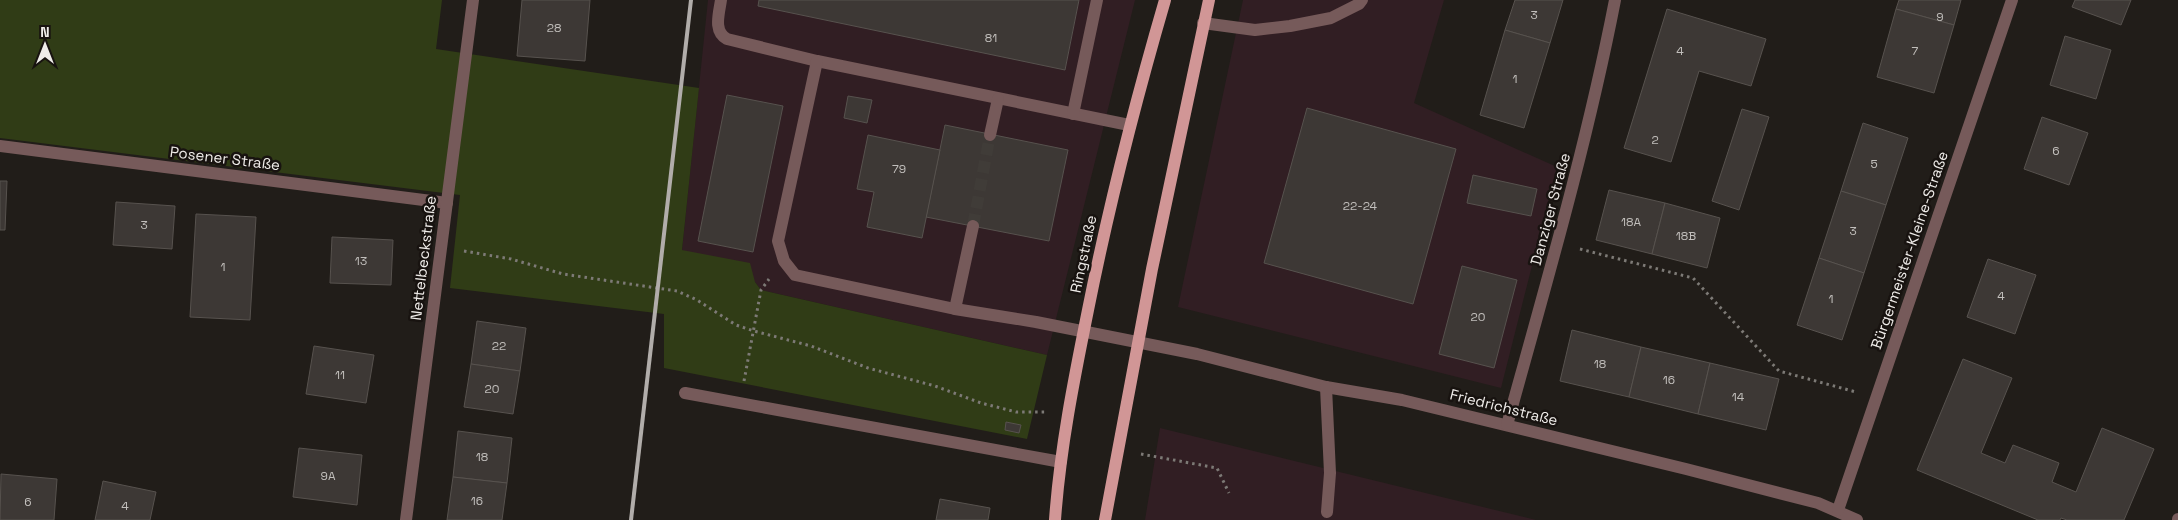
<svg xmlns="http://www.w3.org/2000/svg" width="2178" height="520" font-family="'Space Grotesk',sans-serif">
  <rect width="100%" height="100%" fill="#211d19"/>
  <!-- commercial -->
  <g fill="#311e23">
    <polygon points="708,0 1135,0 1047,355 761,290 755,282 682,250"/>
    <polygon points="1243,0 1444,0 1414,103 1557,167 1501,388 1178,307"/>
    <polygon points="1160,428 1536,520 1145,520"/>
  </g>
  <!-- green -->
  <polygon fill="#303c16" points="0,0 442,0 436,49 699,88 682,250 750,263 755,282 761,290 1047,355 1027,439 664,368 664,314 450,288 460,195 0,138"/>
  <!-- building -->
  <g fill="#3d3835" stroke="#57524e">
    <polygon points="522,0 590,0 585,61 517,56"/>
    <polygon points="759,0 1079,0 1065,70 758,6"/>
    <polygon points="1515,0 1563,0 1550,43 1505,30"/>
    <polygon points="1899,0 1961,0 1954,25 1896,9"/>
    <polygon points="2075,0 2131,0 2121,25 2072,7"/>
    <polygon points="1667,9 1766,39 1751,86 1699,71 1671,162 1624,148"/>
    <polygon points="1896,9 1954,25 1934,93 1877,77"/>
    <polygon points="1505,30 1550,43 1524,128 1480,115"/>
    <polygon points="2065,36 2111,50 2096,99 2050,85"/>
    <polygon points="727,95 783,106 753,252 698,241"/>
    <polygon points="848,96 872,100 867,123 844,118"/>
    <polygon points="1307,108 1456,149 1413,304 1264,263"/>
    <polygon points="1742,109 1769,117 1739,210 1712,201"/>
    <polygon points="2042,117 2088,133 2069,185 2024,169"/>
    <polygon points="1863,123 1908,138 1886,205 1841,191"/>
    <polygon points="945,125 1068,150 1049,241 926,217"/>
    <polygon points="868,135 940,150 922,238 867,227 874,192 857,189"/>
    <polygon points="1473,175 1537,189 1531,216 1467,203"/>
    <polygon points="0,181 7,181 5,230 0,230"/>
    <polygon points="1609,190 1665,203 1652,254 1596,240"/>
    <polygon points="1841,191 1886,205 1864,273 1819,258"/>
    <polygon points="116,202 175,206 172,249 113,245"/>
    <polygon points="1665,203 1720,218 1707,268 1652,254"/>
    <polygon points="196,214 256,217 250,320 190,317"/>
    <polygon points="332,237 393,240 391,285 330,283"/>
    <polygon points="1819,258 1864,273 1842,340 1797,325"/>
    <polygon points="1988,259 2036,275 2015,334 1967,317"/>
    <polygon points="1462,266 1517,280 1494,368 1439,354"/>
    <polygon points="477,321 526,328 520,371 471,364"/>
    <polygon points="1572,330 1641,347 1629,397 1560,381"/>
    <polygon points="314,346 374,355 366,403 306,394"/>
    <polygon points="1641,347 1710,363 1698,414 1629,397"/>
    <polygon points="1963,359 2012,378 1981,453 2005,463 2013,445 2059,463 2052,482 2076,492 2102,428 2154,449 2124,520 2067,520 2061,518 2060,520 2038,520 1917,470"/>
    <polygon points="1710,363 1779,379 1766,430 1698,414"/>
    <polygon points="471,364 520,371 513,414 464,407"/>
    <polygon points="1006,422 1021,425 1019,433 1005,430"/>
    <polygon points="458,431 512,438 507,483 453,477"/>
    <polygon points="299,448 362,455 357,505 293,497"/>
    <polygon points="1,474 57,479 54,520 0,520"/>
    <polygon points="453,477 507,483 502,520 447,520"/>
    <polygon points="103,481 156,492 150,520 95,520"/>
    <polygon points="940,499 990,508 988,520 936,520"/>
  </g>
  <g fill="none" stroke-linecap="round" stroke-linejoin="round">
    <!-- minor-tunnel -->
    <polyline stroke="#403c38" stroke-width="12" stroke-dasharray="12 6" stroke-linecap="butt" points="973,226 990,135"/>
    <!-- path -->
    <g stroke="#7d7a76" stroke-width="3" stroke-dasharray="2.5 4" stroke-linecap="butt">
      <polyline points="1580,249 1693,278 1779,371 1856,392"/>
      <polyline points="464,251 511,259 563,274 677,291 697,300 736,325 754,331 811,346 868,368 935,386 981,403 1016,412 1046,412"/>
      <polyline points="744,381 761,290 769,279"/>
      <polyline points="1141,454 1217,468 1229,493"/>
    </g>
    <!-- minor -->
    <g stroke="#765a5a" stroke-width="12">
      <path d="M721,0c-2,14 -8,31 6,39l90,22 312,64"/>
      <polyline points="1203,23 1255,30 1290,26 1331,18 1359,4 1362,0"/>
      <polyline points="817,61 778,241 784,261 795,275 955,309 1036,322 1197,354 1326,387 1402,400 1686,469 1818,503 1857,520"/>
      <polyline points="1073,114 1097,0"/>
      <polyline points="990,135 998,99"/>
      <polyline points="0,146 447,203"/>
      <polyline points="955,309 973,226"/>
      <polyline points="1326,387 1330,473 1327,512"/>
      <polyline points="685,393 1061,462"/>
      <path d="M1507,425c39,-141 80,-281 108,-425"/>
      <polyline points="1838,510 2012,0"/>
      <polyline points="406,520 473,0"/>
      <polyline points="2178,520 2178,519"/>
    </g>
    <!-- major -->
    <g stroke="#d19696" stroke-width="12">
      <path d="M1055,520c5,-71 19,-141 33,-210 21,-105 47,-207 77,-310"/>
      <polyline points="1105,520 1152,269 1209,0"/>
    </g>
    <!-- rail -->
    <polyline stroke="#b1adaa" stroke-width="4" points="631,520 691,0"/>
  </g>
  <g text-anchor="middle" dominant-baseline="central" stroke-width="5" stroke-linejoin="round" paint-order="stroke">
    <!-- number labels -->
    <g font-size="12" fill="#c2bfbc">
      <text x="1534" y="15">3</text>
      <text x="1940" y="17">9</text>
      <text x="554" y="28">28</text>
      <text x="991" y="38">81</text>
      <text x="1680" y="51">4</text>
      <text x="1915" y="51">7</text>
      <text x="1515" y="79">1</text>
      <text x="1655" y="140">2</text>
      <text x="2056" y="151">6</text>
      <text x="1874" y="164">5</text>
      <text x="899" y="169">79</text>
      <text x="1360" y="206">22-24</text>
      <text x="1631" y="222">18A</text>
      <text x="144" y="225">3</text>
      <text x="1853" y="231">3</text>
      <text x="1686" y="236">18B</text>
      <text x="361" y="261">13</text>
      <text x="223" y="267">1</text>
      <text x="2001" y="296">4</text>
      <text x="1831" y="299">1</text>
      <text x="1478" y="317">20</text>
      <text x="499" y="346">22</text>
      <text x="1600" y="364">18</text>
      <text x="340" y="375">11</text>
      <text x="1669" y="380">16</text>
      <text x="492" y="389">20</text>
      <text x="1738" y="397">14</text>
      <text x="482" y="457">18</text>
      <text x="328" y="476">9A</text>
      <text x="477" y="501">16</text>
      <text x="28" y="502">6</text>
      <text x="125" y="506">4</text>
    </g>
    <!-- street labels -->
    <g font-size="15" fill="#efece9" stroke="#181310">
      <text transform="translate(225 158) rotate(7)">Posener Straße</text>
      <text transform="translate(1550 209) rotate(-75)">Danziger Straße</text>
      <text transform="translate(1909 250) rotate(-71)">Bürgermeister-Kleine-Straße</text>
      <text transform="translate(1083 254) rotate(-78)">Ringstraße</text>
      <text transform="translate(423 258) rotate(-83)">Nettelbeckstraße</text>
      <text transform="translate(1504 407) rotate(14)">Friedrichstraße</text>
    </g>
  </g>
  <!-- north arrow -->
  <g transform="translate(45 45)" stroke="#181310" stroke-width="4" paint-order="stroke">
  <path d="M0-4L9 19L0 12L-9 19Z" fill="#efece9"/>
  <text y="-8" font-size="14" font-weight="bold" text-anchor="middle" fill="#efece9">N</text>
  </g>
</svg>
